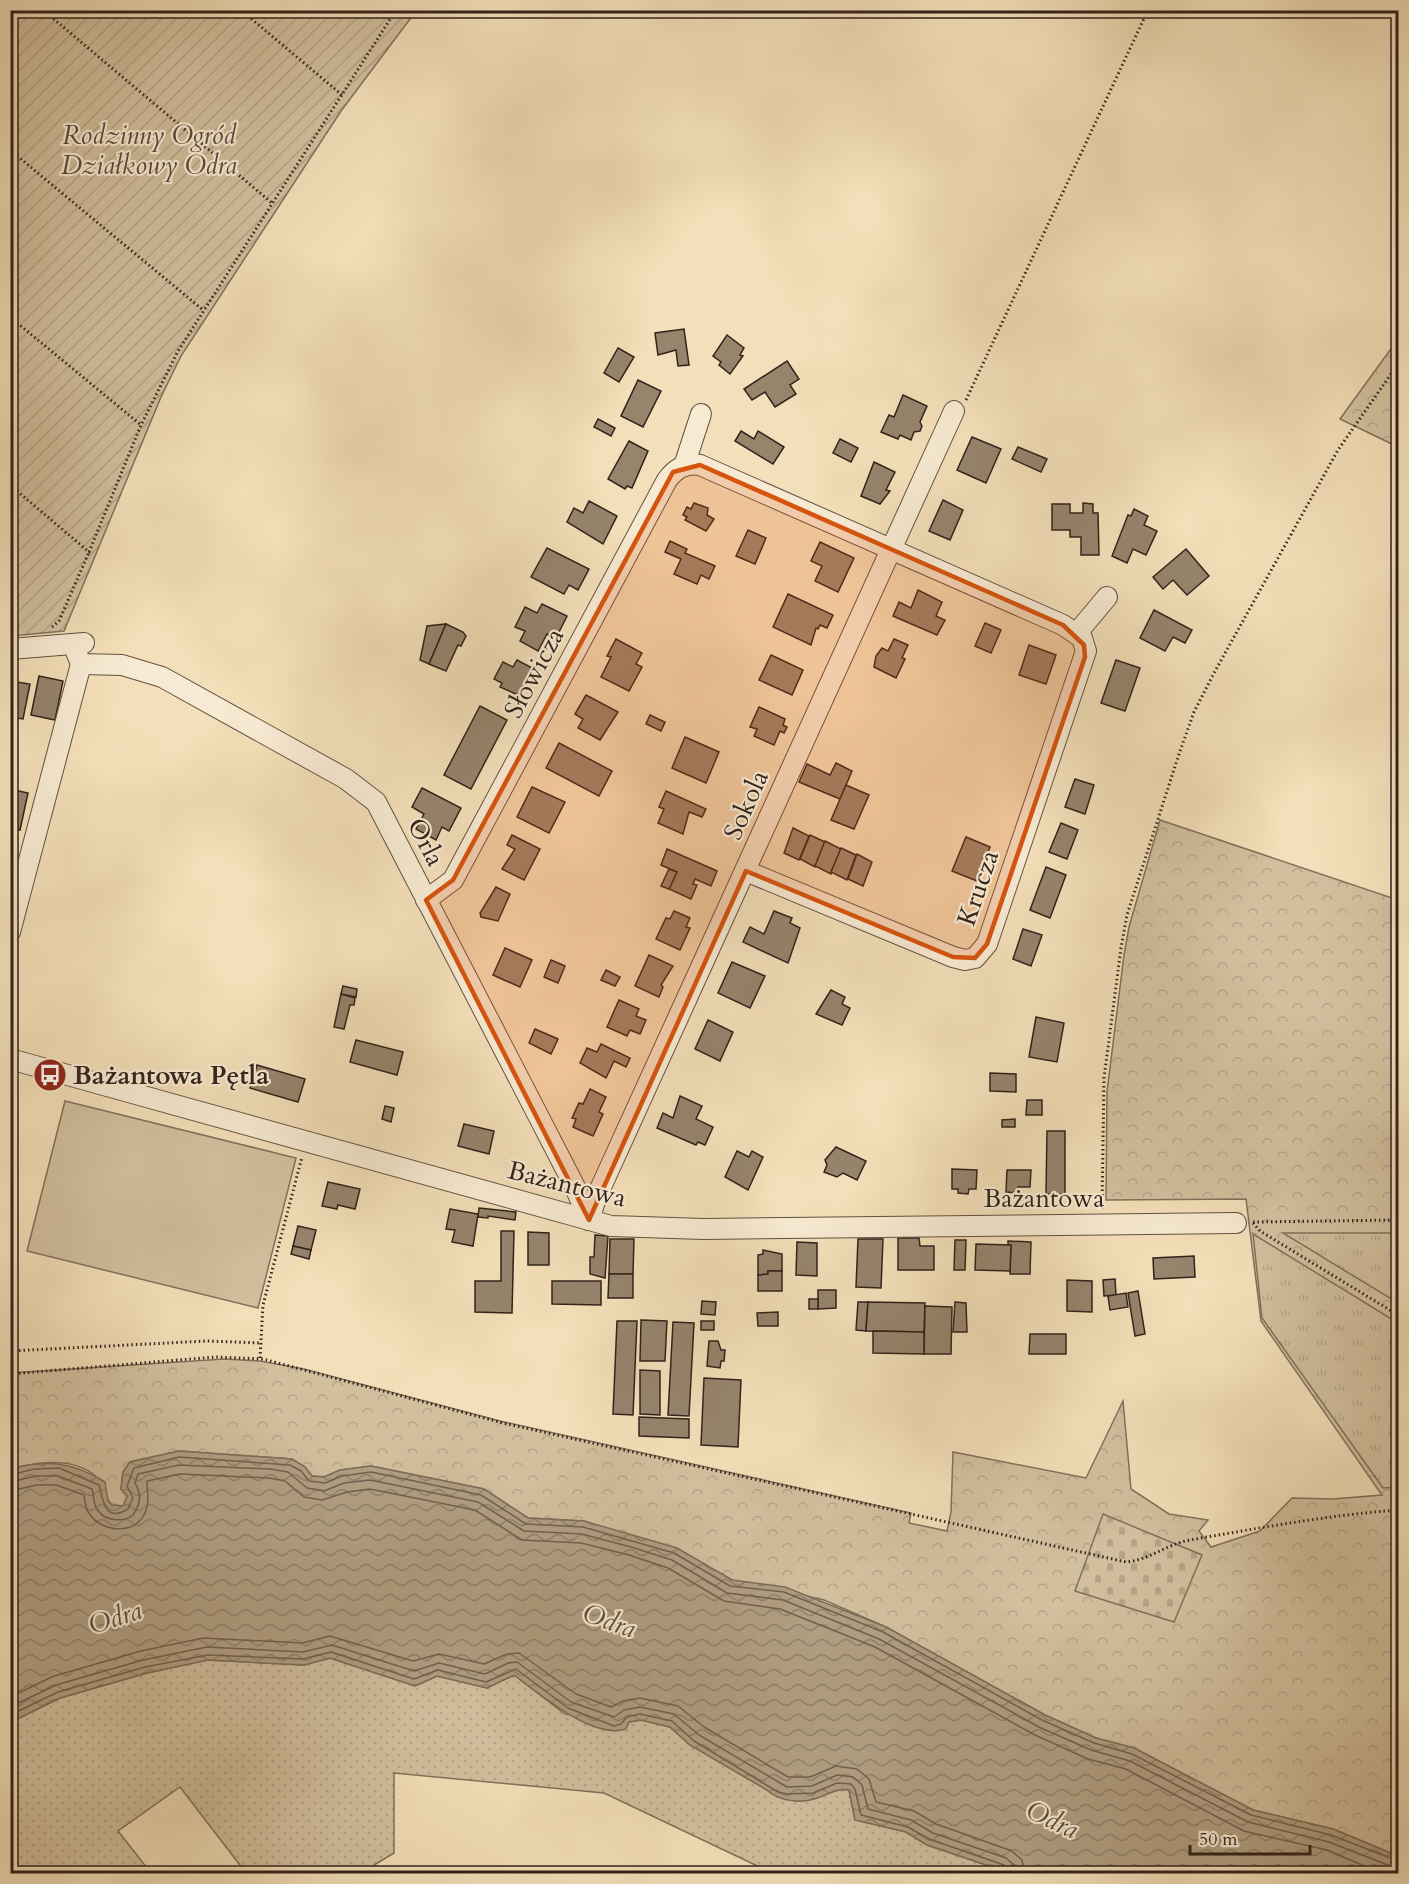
<svg xmlns="http://www.w3.org/2000/svg" width="1409" height="1884" font-family="Cardo,serif">
  <defs>
    <pattern id="grass-dots" width="8" height="8" patternUnits="userSpaceOnUse" patternTransform="scale(1.5)"><rect width="8" height="8" fill="#d2bf9e"/><path d="M2 2h.1M6 6h.1" fill="none" stroke="#b5a488" stroke-width="1.8" stroke-linecap="round"/></pattern>
    <pattern id="forest-crowns" width="20" height="18" patternUnits="userSpaceOnUse" patternTransform="scale(1.5)"><rect width="20" height="18" fill="#d2bf9e"/><path d="M2 6a3 3 0 1 1 6 0M12 15a3 3 0 1 1 6 0" fill="none" stroke="#b5a488"/></pattern>
    <pattern id="cemetery-stones" width="16" height="16" patternUnits="userSpaceOnUse" patternTransform="scale(1.5)"><rect width="16" height="16" fill="#d2bf9e"/><path d="M2 7V4a2 2 0 0 1 4 0v3zM10 15v-3a2 2 0 0 1 4 0v3z" fill="#b5a488"/></pattern>
    <pattern id="park-tufts" width="24" height="20" patternUnits="userSpaceOnUse" patternTransform="scale(1.5)"><rect width="24" height="20" fill="#d2bf9e"/><path d="M3 7l-1-3M5 7V3M7 7l1-3M15 17l-1-3M17 17v-4M19 17l1-3" fill="none" stroke="#b5a488"/></pattern>
    <pattern id="garden-furrows" width="10" height="10" patternUnits="userSpaceOnUse" patternTransform="scale(1.5)"><rect width="10" height="10" fill="#d2bf9e"/><path d="M-1 1l2-2M0 10L10 0M9 11l2-2" fill="none" stroke="#b5a488"/></pattern>
    <pattern id="water-waves" width="16" height="10" patternUnits="userSpaceOnUse" patternTransform="scale(1.5)"><rect width="16" height="10" fill="#b19f83"/><path d="M0 5q4-4 8 0t8 0" fill="none" stroke="#91816a"/></pattern>
  </defs>
  <rect width="100%" height="100%" fill="#f3dfb9"/>
  <filter id="stains"><feTurbulence type="fractalNoise" baseFrequency=".00333" numOctaves="4"/><feColorMatrix values="0 0 0 0 .2 0 0 0 0 .09 0 0 0 0 .02 0 0 0 .5 -.17"/></filter>
  <radialGradient id="worn" r=".72"><stop offset=".6" stop-color="#630" stop-opacity="0"/><stop offset="1" stop-color="#630" stop-opacity=".3"/></radialGradient>
  <!-- grass -->
  <path fill="url(#grass-dots)" stroke="#82705c" stroke-width="1.5" d="M330,1658l85,28 22,-10 50,12 27,-13 51,39 64,8 12,-2 29,7 20,18 77,45c12,11 34,14 50,8 12,-4 19,-10 32,-8l6,30 51,12 21,13 83,28h-238l-168,-80 -210,-20v80l-33,20h-115l-66,-86 -62,44 33,42 -140,1v-152l49,-24 87,-25 61,-13 96,5z"/>
  <!-- forest -->
  <g fill="url(#forest-crowns)" stroke="#82705c" stroke-width="1.5">
    <polygon points="1398,339 1398,447 1340,419"/>
    <path d="M1160,820l238,80v956l-65,-27 -80,-19 -119,-62 -38,-10 -51,-23 -159,-88 -62,-27 -92,-20 -10,-6 -138,-53 -56,-3 -44,-29 -113,-23 -31,4 -16,7 -12,-1 -7,-9 -13,-8 -113,-8 -49,11 -7,10 -2,17 6,7 -3,10 -12,-1c-7,-7 -8,-22 -19,-31 -23,-17 -58,-12 -82,-5v-96l213,-14 36,2 44,8 196,52 411,92 -2,10 38,8 4,-19 2,-60 133,26 37,-77 8,88 38,25 39,6 -9,11 12,16 49,-16 32,-33 41,1 49,-4 -121,-174 -15,-122 -140,1 1,-108 17,-137 5,-28z"/>
  </g>
  <!-- cemetery -->
  <polygon fill="url(#cemetery-stones)" stroke="#82705c" stroke-width="1.5" points="1103,1514 1202,1555 1174,1622 1075,1591"/>
  <!-- park -->
  <g fill="url(#park-tufts)" stroke="#82705c" stroke-width="1.5">
    <polygon points="1283,1233 1398,1233 1398,1303"/>
    <polygon points="1253,1234 1398,1323 1398,1487 1383,1488 1262,1318"/>
  </g>
  <!-- garden -->
  <polygon fill="url(#garden-furrows)" stroke="#82705c" stroke-width="1.5" points="11,10 416,11 341,111 181,356 161,397 64,631 11,636"/>
  <!-- pitch -->
  <polygon fill="#d2bf9e" stroke="#82705c" stroke-width="1.5" points="65,1101 296,1158 258,1308 27,1251"/>
  <!-- water -->
  <path fill="url(#water-waves)" stroke="#7e6d59" stroke-width="1.5" d="M179,1451l113,8 13,8 7,9 12,1 16,-7 31,-4 113,23 44,29 56,3 93,27 55,32 53,7 101,40 159,88 51,23 38,10 119,62 80,19 65,27v17h-388l-83,-28 -21,-13 -51,-12 -6,-30c-13,-2 -20,4 -32,8 -16,6 -38,3 -50,-8l-77,-45 -20,-18 -29,-7 -12,2 -3,7c-33,11 -86,-35 -112,-54l-27,13 -50,-12 -22,10 -85,-28 -26,7 -96,-5 -61,13 -87,25 -49,24v-253c35,-10 62,-7 94,13l3,19 4,4 11,1 4,-10 -6,-7 2,-17 7,-10z"/>
  <g fill="none" stroke-linecap="round" stroke-linejoin="round">
    <!-- shore -->
    <g stroke="#72604f" stroke-width="1.5">
      <path d="M10,1475l24,-6 25,-1 40,17c4,13 5,39 29,24l5,-11 -6,-12 7,-18 45,-11 111,8 11,6 8,10 16,2 17,-7 29,-4 110,23 45,29 57,3 91,26 56,33 54,6 99,40 159,88 52,23 38,11 119,61 80,20 67,26"/>
      <path d="M10,1482l26,-6h22l34,13c2,6 1,14 5,20 7,12 25,14 36,6 8,-11 9,-21 2,-32l3,-9 41,-9 91,4 18,3 19,16 17,3 20,-8 26,-3 108,22 46,29 58,3 49,13 41,13 55,33 56,7 96,39 160,88 52,23 39,11 118,61 81,20 69,27"/>
      <path d="M10,1491l27,-6h19l28,10c1,6 1,13 5,18 11,19 46,23 56,0 5,-12 2,-20 2,-32l33,-7 89,4 16,3 19,16 18,3 25,-8 23,-3 105,21 47,30 59,3 48,12 39,13 56,33 56,8 95,38 160,88 53,24 38,10 118,62 83,19 56,24"/>
      <polyline points="10,1697 54,1676 141,1651 203,1638 302,1643 330,1636 413,1661 439,1654 484,1664 507,1654 519,1653 576,1694 611,1707 623,1701 640,1698 678,1706 704,1727 788,1777 810,1777 836,1766 857,1769 869,1779 876,1802 914,1811 936,1824 1012,1851 1022,1860 1025,1874"/>
      <polyline points="10,1707 56,1685 143,1660 207,1647 303,1652 332,1645 414,1671 439,1663 485,1674 508,1663 517,1662 571,1702 614,1717 624,1710 640,1707 674,1714 699,1735 787,1787 812,1786 837,1775 853,1777 862,1785 868,1809 911,1820 933,1833 1006,1858 1014,1865 1016,1874"/>
      <polyline points="10,1715 58,1692 145,1667 208,1655 303,1659 331,1652 414,1679 438,1670 486,1682 516,1669 568,1708 614,1726 621,1724 627,1717 640,1714 672,1721 694,1741 778,1792 787,1794 813,1793 837,1783 851,1784 855,1789 861,1815 908,1827 929,1839 1004,1865 1008,1874"/>
    </g>
  </g>
  <!-- building -->
  <g fill="#96846d" stroke="#32221b" stroke-width="1.5">
    <polygon points="684,329 689,365 678,366 676,350 658,355 655,333"/>
    <polygon points="727,335 744,348 740,355 743,356 730,374 719,365 721,362 713,356"/>
    <polygon points="618,348 634,357 619,382 604,373"/>
    <polygon points="787,361 799,379 790,385 796,394 775,407 765,392 752,400 744,389"/>
    <polygon points="638,380 661,391 643,427 621,416"/>
    <polygon points="903,395 927,406 920,422 922,426 920,431 914,432 911,440 900,435 898,439 881,432 889,415 894,417"/>
    <polygon points="598,419 615,428 611,436 594,427"/>
    <polygon points="741,431 754,439 758,431 784,447 773,464 735,441"/>
    <polygon points="972,437 1001,449 986,483 957,470"/>
    <polygon points="840,439 858,448 851,462 833,453"/>
    <polygon points="629,441 648,451 632,488 627,486 625,489 608,479"/>
    <polygon points="1018,447 1047,459 1041,472 1012,459"/>
    <polygon points="874,462 895,472 886,490 890,491 880,504 861,496"/>
    <polygon points="943,500 963,510 950,540 929,531"/>
    <polygon points="589,501 617,516 603,544 567,522 574,508 583,513"/>
    <polygon points="694,503 708,508 707,515 714,519 706,531 685,520 687,517 683,515 687,507 691,509"/>
    <polygon points="1083,503 1093,504 1093,513 1098,513 1099,555 1081,555 1081,537 1070,537 1070,530 1052,530 1052,504 1070,504 1070,513 1083,513"/>
    <polygon points="1134,509 1148,516 1144,525 1157,531 1146,555 1133,549 1127,563 1112,556 1128,515 1131,516"/>
    <polygon points="748,530 766,538 755,564 736,556"/>
    <polygon points="670,541 687,549 685,553 715,566 709,579 701,575 697,584 674,574 681,559 665,552"/>
    <polygon points="820,542 854,558 838,592 815,581 822,566 811,561"/>
    <polygon points="547,548 589,569 578,590 569,585 564,594 531,577"/>
    <polygon points="1186,549 1209,576 1187,595 1173,580 1163,589 1153,577"/>
    <polygon points="918,590 942,602 936,616 945,620 937,635 893,616 899,602 911,608"/>
    <polygon points="788,594 833,615 827,628 820,625 818,629 816,628 811,645 773,627"/>
    <polygon points="542,604 567,616 556,638 547,634 538,651 520,641 525,631 515,627 525,607 537,613"/>
    <polygon points="1154,610 1192,630 1185,643 1173,637 1165,651 1140,638"/>
    <polygon points="985,623 1001,630 991,653 975,646"/>
    <polygon points="446,624 429,664 420,660 427,626"/>
    <polygon points="446,624 463,632 466,636 461,646 458,645 446,671 429,664"/>
    <polygon points="616,639 642,653 636,664 642,667 629,691 601,677 611,657 607,656"/>
    <polygon points="894,639 908,645 902,658 905,659 896,678 874,667 876,656 882,648 888,651"/>
    <polygon points="1029,645 1056,655 1046,684 1019,675"/>
    <polygon points="771,655 803,670 792,695 759,680"/>
    <polygon points="517,660 534,669 518,695 500,687 502,683 494,679 503,662 513,667"/>
    <polygon points="1116,660 1140,668 1125,711 1101,703"/>
    <polygon points="39,676 63,681 55,720 31,715"/>
    <polygon points="10,681 30,684 23,719 10,717 13,699 10,698"/>
    <polygon points="586,695 618,712 600,740 578,728 583,719 575,714"/>
    <polygon points="480,706 507,720 471,789 444,775"/>
    <polygon points="759,707 785,719 783,725 787,727 784,733 780,731 774,745 754,736 757,729 750,727"/>
    <polygon points="650,715 665,722 661,731 646,724"/>
    <polygon points="685,737 719,752 706,783 672,768"/>
    <polygon points="559,743 612,771 599,796 546,768"/>
    <polygon points="836,763 852,771 840,799 799,782 807,764 830,775"/>
    <polygon points="1075,779 1094,785 1085,814 1065,807"/>
    <polygon points="846,785 869,795 854,829 831,820"/>
    <polygon points="532,787 565,802 549,833 517,817"/>
    <polygon points="422,788 461,808 449,831 442,827 436,840 416,829 424,814 412,807"/>
    <polygon points="10,789 28,793 20,830 10,828"/>
    <polygon points="666,791 706,809 702,817 689,812 683,834 658,823 664,809 659,807"/>
    <polygon points="1061,823 1078,830 1067,859 1049,852"/>
    <polygon points="793,828 809,836 799,860 784,853"/>
    <polygon points="512,835 540,849 524,880 502,869 515,849 507,845"/>
    <polygon points="810,835 825,842 815,867 800,859"/>
    <polygon points="966,837 990,847 977,881 952,871"/>
    <polygon points="825,841 841,849 831,874 815,866"/>
    <polygon points="841,848 856,855 847,880 831,872"/>
    <polygon points="667,849 717,871 711,886 695,879 693,884 697,885 691,899 669,889 677,872 661,865"/>
    <polygon points="857,854 872,862 863,886 848,879"/>
    <polygon points="1046,867 1066,875 1050,918 1030,910"/>
    <polygon points="669,869 677,872 669,889 661,886"/>
    <polygon points="496,887 510,894 498,921 481,917 480,913"/>
    <polygon points="674,911 690,918 686,927 690,928 680,950 656,939 666,918 670,919"/>
    <polygon points="774,911 792,918 790,923 800,928 788,963 743,942 750,927 764,934"/>
    <polygon points="1023,929 1042,935 1031,966 1013,959"/>
    <polygon points="505,948 532,960 520,987 493,975"/>
    <polygon points="649,955 673,966 661,985 663,987 659,997 635,986"/>
    <polygon points="551,960 565,966 558,983 544,977"/>
    <polygon points="732,962 765,976 750,1008 718,993"/>
    <polygon points="606,970 620,977 615,986 601,980"/>
    <polygon points="343,986 357,989 356,997 341,994"/>
    <polygon points="831,990 845,997 842,1004 850,1008 842,1025 816,1014"/>
    <polygon points="341,994 355,998 354,1005 350,1005 344,1029 334,1027"/>
    <polygon points="619,1000 639,1009 636,1016 646,1020 640,1034 630,1030 627,1036 607,1027"/>
    <polygon points="1036,1017 1064,1023 1057,1062 1029,1057"/>
    <polygon points="708,1020 733,1032 720,1061 695,1049"/>
    <polygon points="535,1029 558,1039 551,1054 529,1043"/>
    <polygon points="356,1040 403,1052 397,1075 350,1062"/>
    <polygon points="601,1044 630,1058 626,1067 614,1061 606,1078 580,1063 587,1048 597,1052"/>
    <polygon points="257,1065 305,1079 298,1102 250,1088"/>
    <polygon points="990,1073 1016,1074 1016,1092 990,1091"/>
    <polygon points="590,1089 606,1097 599,1112 603,1114 593,1136 573,1127 576,1119 572,1118 579,1103 583,1104"/>
    <polygon points="680,1096 702,1106 696,1119 713,1127 705,1145 698,1142 696,1145 657,1128 663,1113 673,1118"/>
    <polygon points="1027,1100 1042,1100 1042,1115 1026,1115"/>
    <polygon points="385,1106 394,1108 391,1122 382,1119"/>
    <polygon points="1015,1119 1015,1127 1002,1127 1002,1120"/>
    <polygon points="464,1124 494,1131 489,1154 458,1146"/>
    <polygon points="1047,1131 1065,1131 1065,1194 1046,1194"/>
    <polygon points="836,1147 866,1161 857,1180 843,1173 837,1177 824,1172 827,1165 825,1160"/>
    <polygon points="737,1151 749,1157 752,1151 763,1157 748,1190 725,1177"/>
    <polygon points="952,1169 977,1170 976,1189 969,1189 968,1194 958,1193 958,1189 952,1189"/>
    <polygon points="1007,1170 1031,1170 1030,1187 1018,1187 1018,1193 1006,1192"/>
    <polygon points="328,1182 360,1189 355,1209 338,1205 337,1209 322,1206"/>
    <polygon points="479,1208 516,1212 515,1220 488,1216 488,1218 478,1217"/>
    <polygon points="450,1209 478,1214 473,1246 452,1242 455,1230 446,1229"/>
    <polygon points="298,1226 316,1230 311,1250 293,1246"/>
    <polygon points="501,1231 514,1231 512,1313 475,1312 475,1281 501,1281"/>
    <polygon points="528,1232 549,1233 549,1265 528,1265"/>
    <polygon points="595,1235 608,1236 605,1278 590,1274 590,1257 594,1257"/>
    <polygon points="898,1238 919,1238 920,1246 934,1246 934,1270 898,1270"/>
    <polygon points="610,1239 634,1239 633,1274 609,1274"/>
    <polygon points="858,1239 883,1239 881,1288 856,1287"/>
    <polygon points="955,1240 966,1240 965,1270 954,1270"/>
    <polygon points="1008,1241 1031,1242 1030,1274 1010,1274 1011,1245 1008,1245"/>
    <polygon points="797,1242 817,1243 817,1276 796,1275"/>
    <polygon points="976,1244 1011,1245 1010,1271 975,1270"/>
    <polygon points="293,1246 311,1250 309,1259 291,1254"/>
    <polygon points="763,1250 782,1254 782,1271 768,1271 768,1274 758,1275 758,1255 763,1254"/>
    <polygon points="1194,1256 1195,1277 1154,1279 1153,1258"/>
    <polygon points="768,1271 782,1271 782,1291 758,1291 758,1275 768,1274"/>
    <polygon points="609,1274 633,1274 633,1298 608,1298"/>
    <polygon points="1115,1279 1116,1295 1104,1296 1103,1280"/>
    <polygon points="1067,1280 1092,1281 1092,1312 1067,1311"/>
    <polygon points="552,1281 601,1281 601,1305 552,1304"/>
    <polygon points="818,1290 836,1290 836,1308 818,1309"/>
    <polygon points="1138,1291 1145,1334 1135,1336 1128,1293"/>
    <polygon points="1126,1293 1128,1307 1110,1310 1108,1296"/>
    <rect x="809" y="1299" width="9" height="10"/>
    <polygon points="702,1301 716,1302 715,1315 701,1314"/>
    <polygon points="858,1302 868,1302 866,1331 856,1330"/>
    <polygon points="868,1302 925,1303 924,1332 866,1331"/>
    <polygon points="955,1302 966,1303 967,1332 953,1332"/>
    <polygon points="925,1306 952,1307 951,1354 924,1354"/>
    <polygon points="778,1312 778,1326 758,1326 757,1313"/>
    <polygon points="641,1320 667,1321 665,1361 640,1361"/>
    <polygon points="617,1321 637,1321 633,1415 613,1414"/>
    <rect x="701" y="1321" width="13" height="9"/>
    <polygon points="673,1322 694,1323 689,1416 668,1415"/>
    <polygon points="873,1331 924,1332 924,1354 873,1353"/>
    <polygon points="1030,1334 1066,1334 1066,1354 1029,1354"/>
    <polygon points="709,1341 718,1341 721,1350 725,1350 724,1361 721,1361 720,1368 707,1366"/>
    <polygon points="640,1370 660,1371 660,1415 640,1414"/>
    <polygon points="704,1378 741,1380 738,1447 701,1445"/>
    <polygon points="639,1417 689,1419 689,1438 639,1436"/>
  </g>
  <g fill="none" stroke-linecap="round" stroke-linejoin="round">
    <defs>
      <g id="minor">
        <polyline points="684,466 701,414"/>
        <polyline points="1077,633 1107,597"/>
        <polyline points="73,644 81,664 122,665 162,677 346,779 376,802 575,1187 589,1220"/>
        <polyline points="10,649 84,643"/>
        <path d="M426,900l27,-20 214,-400c9,-12 18,-17 33,-15l363,160 19,13 4,13 -99,293 -12,14 -10,2 -12,-3 -207,-86"/>
        <polyline points="10,932 81,664"/>
        <polyline points="10,1059 611,1226 704,1229 1236,1223"/>
        <polyline points="589,1220 596,1198 954,411"/>
      </g>
    </defs>
    <!-- minor casing -->
    <use href="#minor" stroke="#625142" stroke-width="22"/>
    <!-- path -->
    <g stroke="#32221b" stroke-width="3" stroke-dasharray="1.5 3" stroke-linecap="butt">
      <polyline points="43,10 272,203"/>
      <polyline points="241,10 342,95"/>
      <polyline points="10,150 203,310"/>
      <polyline points="10,317 141,425"/>
      <polyline points="966,400 1148,10"/>
      <polyline points="10,485 89,552 141,425 178,351 396,10"/>
      <polyline points="52,627 59,621 89,552"/>
      <polyline points="1102,1209 1104,1078 1121,948 1127,915 1179,754 1194,712 1214,673 1338,450 1398,364"/>
      <polyline points="1253,1222 1398,1220"/>
      <polyline points="1253,1223 1260,1231 1398,1315"/>
      <polyline points="10,1351 207,1341 262,1343"/>
      <polyline points="260,1358 263,1305 302,1157"/>
      <path d="M10,1374l205,-17 48,2 240,64 623,139c23,-2 41,-18 64,-22 69,-12 139,-25 208,-30"/>
    </g>
    <!-- minor -->
    <use href="#minor" stroke="#f7ead2" stroke-width="20"/>
  </g>
  <!-- marked area -->
  <path fill="#d6540e" fill-opacity="0.2" stroke="#d6540e" stroke-width="4.5" stroke-linejoin="round" d="M700,465l363,160 21,20 1,12 -98,287 -12,14 -22,-1 -207,-86 -157,349 -163,-320 27,-20 220,-408z"/>
  <!-- icons -->
  <defs>
    <symbol id="bus-disc" viewBox="-11 -11 22 22"><circle r="9.5" fill="#8f2418" stroke="#f7ead2"/><path d="M-5-6H5V4H4V6H2V4H-2V6H-4V4H-5ZM-3.5-4V0h7V-4ZM-3.5 1.2v1.5H-2V1.2ZM2 1.2v1.5H3.5V1.2Z" fill="#fff"/></symbol>
  </defs>
  <g fill-rule="evenodd">
    <use href="#bus-disc" x="31" y="1056" width="38" height="38"/>
  </g>
  <g text-anchor="middle" dominant-baseline="central" stroke-width="4.5" stroke-linejoin="round" paint-order="stroke">
    <!-- park labels -->
    <g font-size="26" font-style="italic" fill="#5a493c" stroke="#f7ead2">
      <text x="149" y="135">Rodzinny Ogród<tspan x="149" dy="30">Działkowy Odra</tspan></text>
    </g>
    <!-- street labels -->
    <g font-size="26" fill="#32221b" stroke="#f7ead2">
      <text transform="translate(534 673) rotate(-62)">Słowicza</text>
      <text transform="translate(746 805) rotate(-66)">Sokola</text>
      <text transform="translate(426 842) rotate(63)">Orla</text>
      <text transform="translate(978 888) rotate(-71)">Krucza</text>
      <text transform="translate(567 1184) rotate(14)">Bażantowa</text>
      <text x="1044" y="1198">Bażantowa</text>
    </g>
    <!-- poi labels -->
    <g font-size="26" font-weight="bold" fill="#32221b" stroke="#f7ead2" text-anchor="start">
      <text x="73" y="1075">Bażantowa Pętla</text>
    </g>
    <!-- water labels -->
    <g font-size="27" font-style="italic" fill="#5e4e3f" stroke="#f7ead2">
      <text transform="translate(115 1618) rotate(-18)">Odra</text>
      <text transform="translate(609 1621) rotate(19)">Odra</text>
      <text transform="translate(1052 1820) rotate(25)">Odra</text>
    </g>
  </g>
  <!-- margin -->
  <rect width="1409" height="1884" fill="none" stroke="#f3dfb9" stroke-width="36"/>
  <rect x="12" y="12" width="1385" height="1860" fill="none" stroke="#32221b" stroke-width="3"/>
  <rect x="18" y="18" width="1373" height="1848" fill="none" stroke="#32221b" stroke-width="1.5"/>
  <!-- scale -->
  <path d="M1190 1845v9h120v-9" fill="none" stroke="#32221b" stroke-width="3"/>
  <text x="1199" y="1845" font-size="18" fill="#32221b" stroke="#f7ead2" stroke-width="4.5" paint-order="stroke">50 m</text>
  <rect width="100%" height="100%" filter="url(#stains)"/>
  <rect width="100%" height="100%" fill="url(#worn)"/>
</svg>
